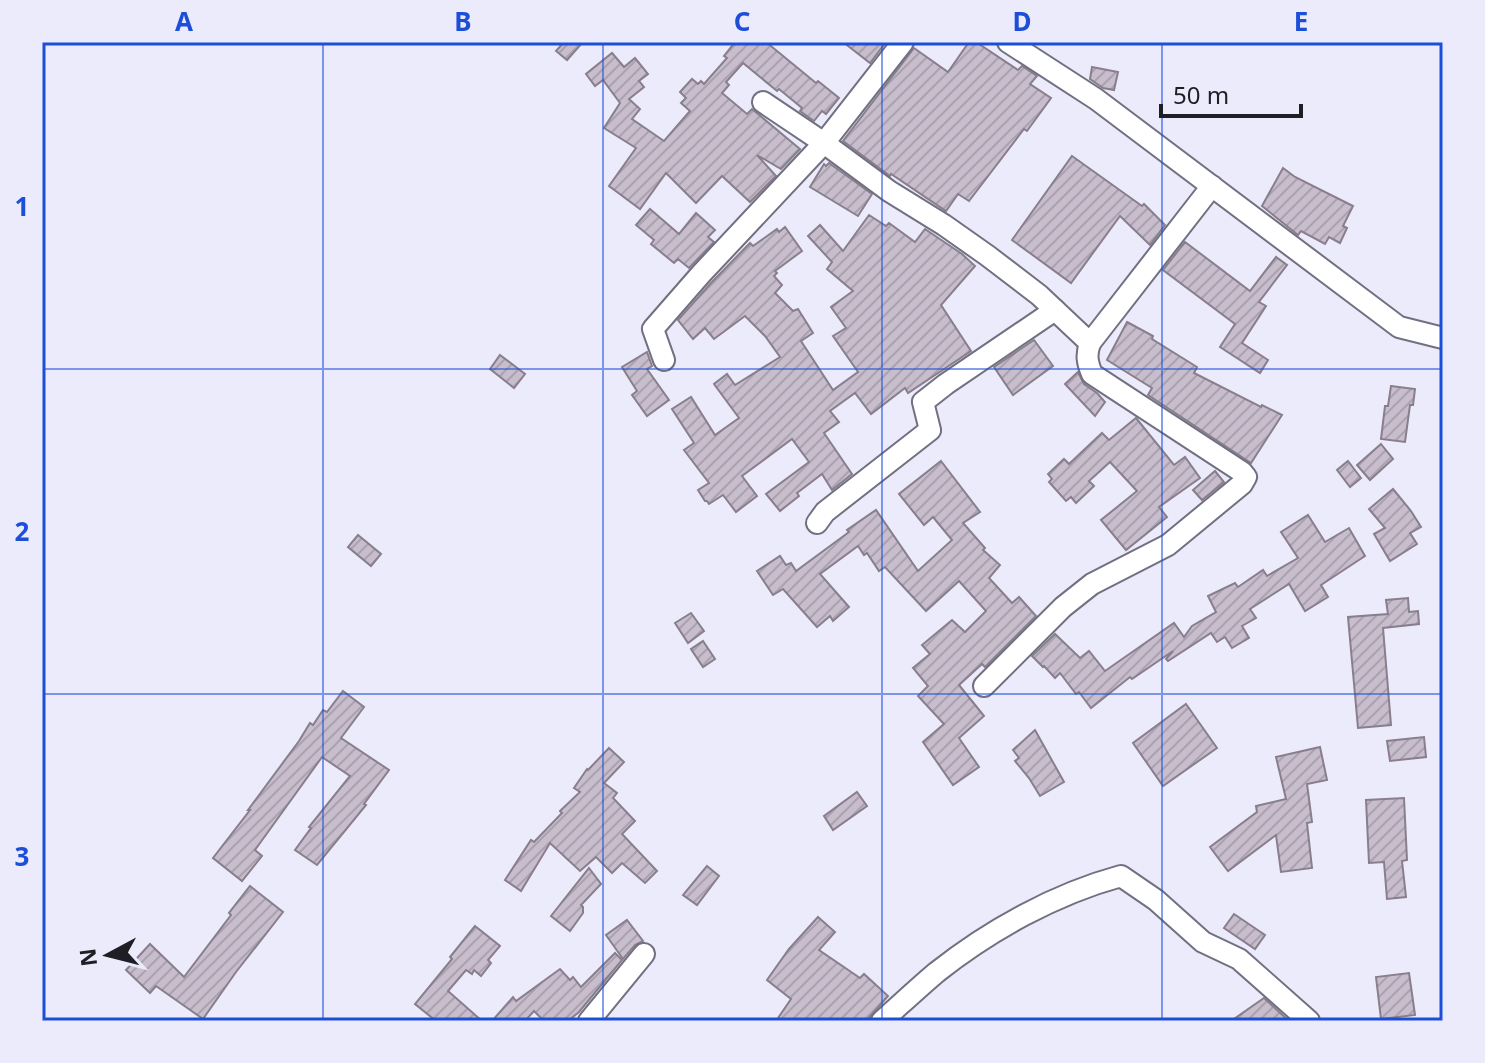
<svg xmlns="http://www.w3.org/2000/svg" width="1485" height="1063" font-family="'Noto Sans',sans-serif">
  <defs>
    <pattern id="building-hatch" width="6" height="6" patternUnits="userSpaceOnUse" patternTransform="scale(2)"><rect width="6" height="6" fill="#c8bdcc"/><path d="M-1 1l2-2M0 6l6-6M5 7l2-2" fill="none" stroke="#aba2af"/></pattern>
  </defs>
  <rect width="100%" height="100%" fill="#ecebfc"/>
  <!-- building -->
  <g fill="url(#building-hatch)" stroke="#887e8c" stroke-width="2">
    <polygon points="564,42 583,42 567,60 556,51"/>
    <polygon points="735,42 766,42 816,83 818,81 839,98 826,114 822,111 814,121 800,111 802,108 779,89 777,91 743,63 726,82 729,85 722,93 747,114 752,109 800,149 781,169 757,155 776,176 750,202 722,176 696,203 666,173 640,209 609,186 636,148 604,128 620,103 603,80 595,86 586,74 612,53 624,67 635,58 648,74 639,81 644,87 629,99 640,109 632,119 664,141 690,111 681,103 686,98 680,92 692,79 698,84 701,81 704,84 727,58 724,56"/>
    <polygon points="843,42 886,42 870,63"/>
    <polygon points="969,42 976,42 1018,70 1022,66 1037,76 1030,84 1051,98 1027,131 1024,129 969,201 958,194 946,211 891,174 890,176 843,141 914,48 948,72"/>
    <polygon points="1092,67 1118,72 1114,90 1103,88 1090,79"/>
    <polygon points="1072,156 1142,206 1144,204 1165,225 1150,245 1120,216 1071,283 1012,240"/>
    <polygon points="829,163 872,194 858,216 810,187 824,164 826,166"/>
    <polygon points="1283,168 1295,177 1353,206 1343,226 1347,228 1340,243 1329,237 1325,244 1301,231 1298,235 1262,206"/>
    <polygon points="650,209 679,234 696,213 715,230 708,237 714,242 689,268 678,259 674,263 651,244 654,240 636,225"/>
    <polygon points="869,215 886,226 889,223 915,242 925,229 962,254 975,266 941,305 971,351 908,393 905,388 871,414 855,393 830,411 839,422 824,433 852,474 832,490 822,474 797,493 799,496 780,511 766,494 809,462 792,439 742,476 757,496 736,512 723,495 709,504 707,501 705,501 698,490 709,483 684,450 694,443 672,409 691,397 715,435 739,418 714,384 727,374 735,385 780,357 765,336 745,316 714,339 705,328 693,339 678,320 711,283 750,243 753,246 777,229 779,232 785,227 802,251 775,271 777,273 774,276 782,285 775,293 793,311 798,309 813,333 801,341 833,390 858,372 833,336 846,328 831,307 853,291 827,269 832,262 808,236 820,225 843,251"/>
    <polygon points="1185,242 1250,291 1276,257 1287,265 1259,302 1266,306 1242,343 1268,360 1260,373 1220,347 1235,324 1163,270"/>
    <polygon points="1127,322 1153,336 1152,339 1197,367 1194,373 1261,407 1262,405 1282,415 1251,463 1148,395 1152,388 1107,360"/>
    <polygon points="1034,340 1053,366 1013,395 994,367"/>
    <polygon points="647,352 652,366 647,369 669,400 647,416 632,395 637,391 622,367"/>
    <polygon points="500,355 525,374 514,388 490,369"/>
    <polygon points="1078,372 1084,384 1097,393 1105,402 1095,416 1065,384"/>
    <polygon points="1391,386 1415,389 1413,405 1410,405 1405,442 1381,439 1385,406 1388,406"/>
    <polygon points="1136,418 1174,465 1185,457 1200,478 1159,507 1167,517 1126,550 1101,520 1137,491 1110,462 1089,481 1094,486 1076,503 1071,497 1066,501 1049,482 1052,479 1048,474 1064,459 1069,464 1102,433 1109,440"/>
    <polygon points="1381,444 1393,459 1370,480 1357,465"/>
    <polygon points="941,461 980,512 963,523 985,548 983,550 1000,565 989,578 1012,603 1019,597 1036,616 985,667 982,664 959,685 984,716 959,738 979,767 953,785 923,742 944,724 918,696 928,686 913,668 930,654 922,645 952,620 965,632 986,611 959,581 926,611 885,567 879,571 867,553 864,555 858,546 820,574 849,607 833,621 830,616 817,627 783,589 773,595 757,571 780,556 786,565 791,563 796,571 849,532 847,530 876,510 918,571 952,540 933,517 924,525 899,494"/>
    <polygon points="1348,461 1361,478 1350,487 1337,470"/>
    <polygon points="1215,471 1224,482 1202,500 1193,490"/>
    <polygon points="1393,489 1411,511 1421,527 1410,533 1417,544 1390,561 1374,534 1385,528 1369,509"/>
    <polygon points="1308,515 1325,542 1349,528 1365,556 1321,585 1328,597 1305,611 1289,584 1250,609 1256,618 1242,626 1249,638 1232,648 1225,637 1217,642 1211,633 1168,661 1166,659 1173,651 1132,679 1130,677 1091,708 1079,692 1076,694 1060,673 1055,678 1044,666 1043,667 1032,656 1055,634 1080,658 1089,651 1105,671 1174,623 1184,637 1192,626 1216,612 1208,596 1235,583 1238,587 1263,570 1267,576 1298,558 1281,532"/>
    <polygon points="358,535 381,554 371,566 348,547"/>
    <polygon points="1408,598 1409,612 1418,611 1419,624 1383,628 1391,725 1358,728 1348,617 1388,614 1386,600"/>
    <polygon points="691,613 704,631 688,643 675,623"/>
    <polygon points="703,641 715,659 703,667 691,649"/>
    <polygon points="343,691 364,707 341,738 389,770 364,804 366,805 317,865 295,850 311,828 309,827 350,776 322,757 255,850 262,856 242,881 213,858 250,810 248,810 299,741 310,723 313,725 323,710 327,712"/>
    <polygon points="1186,704 1217,748 1163,786 1133,743"/>
    <polygon points="1035,730 1064,782 1040,796 1029,778 1015,761 1019,758 1013,750"/>
    <polygon points="1424,737 1426,757 1390,761 1387,741"/>
    <polygon points="1320,747 1327,780 1307,784 1312,822 1307,823 1312,868 1281,872 1276,835 1228,871 1210,847 1257,812 1256,806 1286,799 1276,757"/>
    <polygon points="609,748 624,762 604,783 617,793 613,798 635,821 622,834 657,871 645,883 622,863 612,873 596,857 580,871 550,843 521,891 505,880 531,840 534,842 562,813 560,811 580,792 574,788 587,769 588,770"/>
    <polygon points="857,792 867,806 833,830 824,816"/>
    <polygon points="1404,798 1407,860 1402,861 1406,897 1387,899 1384,862 1369,863 1366,800"/>
    <polygon points="707,866 719,876 697,905 683,895"/>
    <polygon points="589,868 601,884 581,905 583,907 583,913 570,931 551,916"/>
    <polygon points="250,886 283,912 236,972 203,1019 156,986 150,993 126,970 150,944 184,977 231,915 229,913"/>
    <polygon points="1234,914 1265,935 1255,949 1224,928"/>
    <polygon points="818,917 835,932 819,950 860,978 864,974 888,996 866,1021 776,1021 791,999 767,980 789,949"/>
    <polygon points="627,920 643,941 635,945 623,959 606,935"/>
    <polygon points="475,926 500,946 488,960 491,963 481,976 474,970 472,974 466,970 448,991 482,1021 436,1021 415,1004 452,959 450,957"/>
    <polygon points="615,953 622,960 579,1012 568,1021 544,1021 534,1011 525,1021 492,1021 513,997 516,1001 560,969 570,980 573,977 581,987"/>
    <polygon points="1409,973 1415,1015 1381,1019 1376,977"/>
    <polygon points="1264,998 1289,1021 1231,1021"/>
  </g>
  <g fill="none" stroke-linecap="round" stroke-linejoin="round">
    <defs>
      <g id="minor">
        <polyline points="1008,42 1096,99 1399,327 1443,338"/>
        <polyline points="763,102 824,143 903,42"/>
        <polyline points="664,360 653,329 701,274 824,143 889,191 944,225 988,256 1039,295 1090,343 1212,186"/>
        <polyline points="817,523 825,512 930,430 923,402 946,384 1055,310"/>
        <path d="M984,686l79,-79 29,-23 76,-39 74,-61 4,-7 -4,-5 -150,-98c-5,-12 -6,-19 -2,-31"/>
        <polyline points="589,1021 644,954"/>
        <path d="M882,1021c18,-16 36,-33 55,-49 53,-42 118,-78 184,-96l35,24 47,42 36,17 70,62"/>
      </g>
    </defs>
    <!-- minor casing -->
    <use href="#minor" stroke="#717080" stroke-width="24"/>
    <!-- minor -->
    <use href="#minor" stroke="#fff" stroke-width="20"/>
  </g>
  <!-- grid -->
  <path fill="none" stroke="#1d4ed8" stroke-width="2" stroke-opacity="0.55" d="M323,42v979M603,42v979M882,42v979M1162,42v979M42,369h1401M42,694h1401"/>
  <!-- border -->
  <rect width="1485" height="1063" fill="none" stroke="#ecebfc" stroke-width="88"/>
  <!-- north arrow -->
  <g transform="translate(108 955) rotate(263)" stroke="#ecebfc" stroke-width="6" paint-order="stroke">
  <path d="M0-6L14 30L0 20L-14 30Z" fill="#1e1e24"/>
  <text y="-12" font-size="22" font-weight="bold" text-anchor="middle" fill="#1e1e24">N</text>
  </g>
  <!-- scale -->
  <path d="M1161 104v12h140v-12" fill="none" stroke="#1e1e24" stroke-width="4"/>
  <text x="1173" y="104" font-size="24" fill="#1e1e24" stroke="#ecebfc" stroke-width="6" paint-order="stroke">50 m</text>
  <rect x="44" y="44" width="1397" height="975" fill="none" stroke="#1d4ed8" stroke-width="3"/>
  <g font-size="26" text-anchor="middle" font-weight="bold" fill="#1d4ed8">
    <text x="184" y="31">A</text>
    <text x="463" y="31">B</text>
    <text x="742" y="31">C</text>
    <text x="1022" y="31">D</text>
    <text x="1301" y="31">E</text>
    <text x="22" y="216">1</text>
    <text x="22" y="541">2</text>
    <text x="22" y="866">3</text>
  </g>
</svg>
